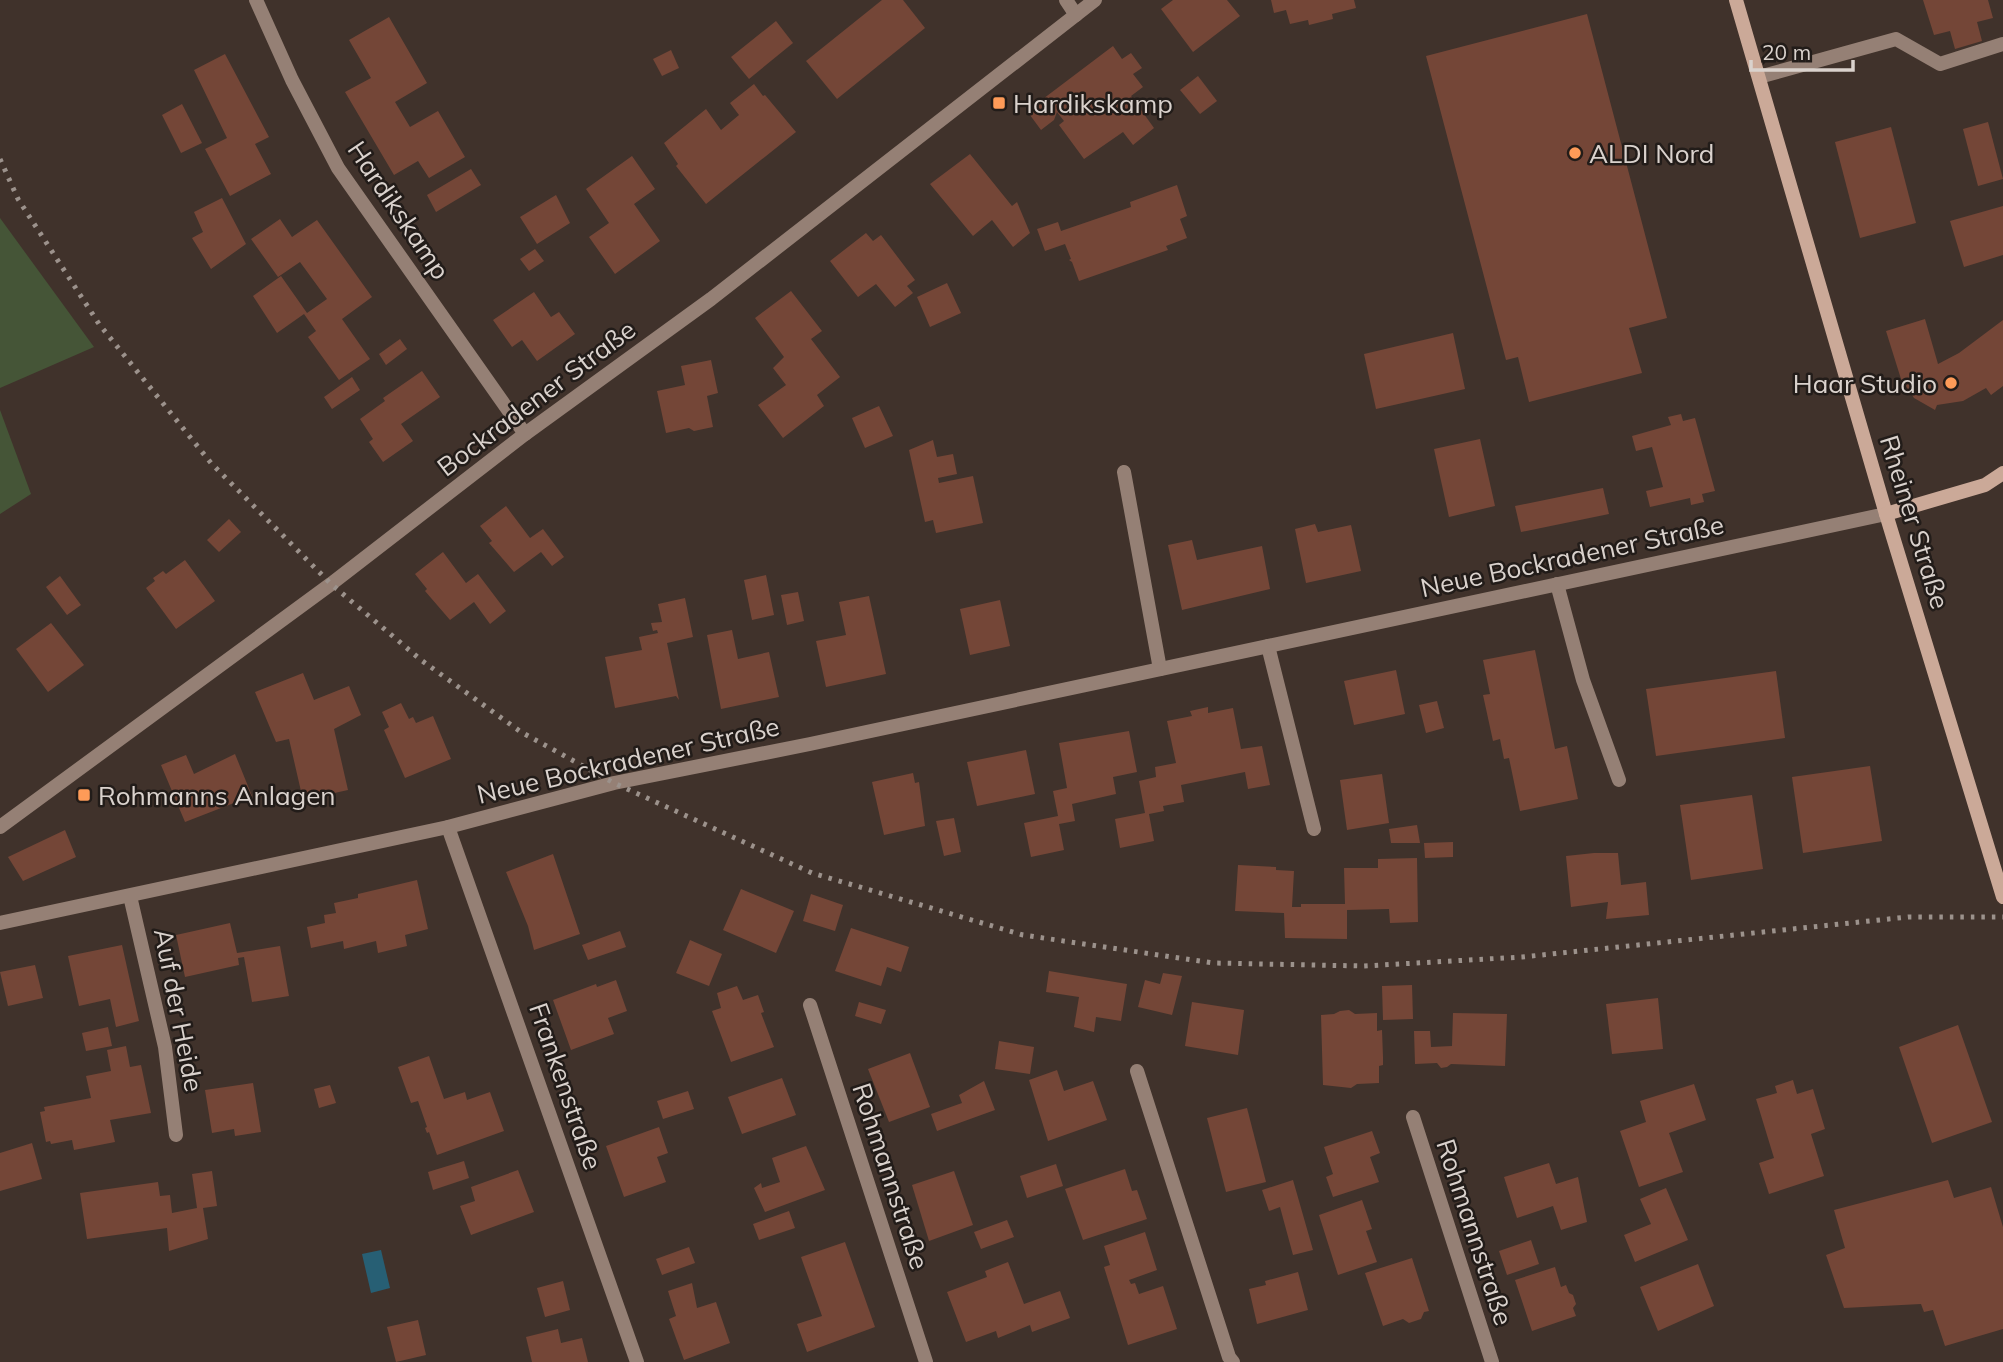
<svg xmlns="http://www.w3.org/2000/svg" width="2003" height="1362" font-family="Mulish,sans-serif">
  <rect width="100%" height="100%" fill="#40322b"/>
  <!-- green -->
  <g fill="#455537">
    <polygon points="0,218 94,347 0,388"/>
    <polygon points="0,410 31,494 0,514"/>
  </g>
  <!-- water -->
  <polygon fill="#275f74" points="381,1250 390,1288 371,1293 362,1254"/>
  <!-- building -->
  <g fill="#744637">
    <polygon points="882,0 903,0 925,28 837,99 806,61"/>
    <polygon points="1173,0 1227,0 1240,16 1193,52 1161,9"/>
    <polygon points="1271,0 1354,0 1356,8 1332,14 1333,19 1309,25 1308,20 1290,24 1286,10 1274,13"/>
    <polygon points="1923,0 1988,0 1993,18 1977,22 1982,41 1955,49 1950,31 1934,35"/>
    <polygon points="1587,14 1667,318 1629,328 1642,373 1529,402 1518,357 1506,360 1426,56"/>
    <polygon points="389,17 427,83 395,102 410,127 438,111 465,157 429,178 418,161 394,175 345,92 371,78 349,40"/>
    <polygon points="776,21 793,43 749,79 731,57"/>
    <polygon points="1113,46 1122,59 1131,53 1142,68 1133,74 1143,87 1131,96 1154,128 1133,145 1123,132 1084,159 1059,125 1064,121 1057,112 1054,120 1041,130 1027,111"/>
    <polygon points="671,50 679,68 662,76 653,59"/>
    <polygon points="225,54 269,137 255,144 271,174 230,196 205,149 227,138 194,70"/>
    <polygon points="1198,76 1217,101 1200,114 1180,90"/>
    <polygon points="754,84 763,96 765,95 796,132 706,204 676,166 678,164 664,143 706,109 721,130 739,115 730,103"/>
    <polygon points="182,104 202,143 181,153 162,115"/>
    <polygon points="1988,122 2003,179 1978,186 1963,129"/>
    <polygon points="1891,127 1916,223 1860,238 1835,142"/>
    <polygon points="970,154 1012,206 1017,202 1030,233 1013,247 992,220 973,236 930,184"/>
    <polygon points="632,156 655,189 634,204 660,241 615,274 589,237 609,223 586,189"/>
    <polygon points="471,169 481,185 436,212 427,195"/>
    <polygon points="1177,185 1187,216 1180,219 1187,238 1166,246 1168,250 1079,281 1072,262 1069,260 1071,259 1065,244 1045,251 1037,229 1058,222 1061,231 1131,207 1130,202"/>
    <polygon points="556,195 570,223 537,244 520,217"/>
    <polygon points="222,198 246,244 211,269 192,238 203,232 194,212"/>
    <polygon points="2003,206 2003,255 1964,267 1950,221"/>
    <polygon points="280,219 292,237 317,220 372,297 342,319 370,359 339,380 308,337 316,331 304,314 277,333 253,296 281,276 307,313 327,299 300,262 278,277 251,239"/>
    <polygon points="866,233 873,241 881,235 915,280 907,286 913,293 895,307 876,284 858,297 830,261"/>
    <polygon points="535,249 544,261 529,271 520,259"/>
    <polygon points="947,283 961,313 930,327 917,297"/>
    <polygon points="791,291 822,331 811,339 840,377 817,395 824,406 783,438 758,405 786,385 773,368 784,357 755,318"/>
    <polygon points="534,292 551,317 559,312 575,334 537,361 522,340 512,347 493,320"/>
    <polygon points="1925,319 1938,364 1959,353 2003,320 2003,386 1991,395 1986,388 1963,401 1937,405 1935,410 1914,398 1901,379 1886,331"/>
    <polygon points="1453,333 1465,389 1376,409 1364,354"/>
    <polygon points="400,339 407,349 386,365 379,354"/>
    <polygon points="711,360 718,393 707,396 713,427 694,431 689,428 666,433 657,391 685,385 681,366"/>
    <polygon points="422,371 440,397 401,424 413,441 383,462 369,442 373,439 360,419 385,401 383,398"/>
    <polygon points="352,377 360,390 332,409 324,397"/>
    <polygon points="879,406 893,436 865,448 852,418"/>
    <polygon points="1681,414 1683,421 1695,418 1715,491 1702,494 1704,502 1691,505 1690,498 1650,507 1646,491 1663,487 1652,447 1636,451 1632,436 1671,425 1668,417"/>
    <polygon points="1480,439 1495,506 1449,517 1434,449"/>
    <polygon points="933,440 937,457 953,454 957,474 938,478 939,483 973,476 983,523 936,533 933,520 925,522 909,450"/>
    <polygon points="1603,488 1609,514 1521,532 1515,506"/>
    <polygon points="506,506 530,538 543,529 564,557 552,566 541,552 514,572 489,543 492,541 480,526"/>
    <polygon points="229,519 241,532 219,552 207,540"/>
    <polygon points="1315,524 1318,532 1351,525 1361,571 1306,583 1295,529"/>
    <polygon points="1192,540 1197,560 1262,546 1270,589 1182,610 1168,545"/>
    <polygon points="443,552 466,583 478,574 506,611 490,624 474,602 450,620 425,591 427,589 415,574"/>
    <polygon points="185,560 215,601 176,629 146,588 155,581 153,578 163,571 166,574"/>
    <polygon points="766,575 774,615 752,620 744,580"/>
    <polygon points="60,576 81,605 67,615 46,587"/>
    <polygon points="798,592 804,621 787,625 781,595"/>
    <polygon points="869,596 886,674 826,687 816,641 846,635 839,602"/>
    <polygon points="685,598 693,637 667,643 679,700 676,696 615,708 605,657 642,650 639,637 658,633 657,630 653,631 651,623 662,622 658,604"/>
    <polygon points="1000,600 1010,646 970,655 960,609"/>
    <polygon points="51,623 84,665 48,692 16,649"/>
    <polygon points="732,630 738,659 769,652 779,697 721,709 707,635"/>
    <polygon points="1535,650 1555,749 1567,746 1578,799 1520,811 1509,758 1504,759 1500,739 1493,741 1483,695 1490,694 1483,660"/>
    <polygon points="1396,670 1405,714 1354,725 1344,681"/>
    <polygon points="1776,671 1785,738 1656,756 1646,689"/>
    <polygon points="303,673 314,700 349,686 361,715 334,729 348,790 303,800 289,739 276,742 255,692"/>
    <polygon points="1437,701 1444,728 1426,733 1419,705"/>
    <polygon points="401,703 409,719 413,717 416,723 433,716 451,759 405,778 384,730 389,727 382,712"/>
    <polygon points="1208,707 1208,713 1233,708 1241,749 1262,746 1270,785 1248,789 1245,772 1181,785 1184,802 1163,806 1164,811 1149,814 1154,841 1120,848 1115,819 1145,813 1139,781 1156,777 1155,767 1176,763 1167,721 1192,716 1190,711"/>
    <polygon points="1129,731 1137,772 1113,777 1116,794 1072,804 1075,821 1059,824 1064,850 1031,857 1024,823 1058,816 1053,791 1067,788 1059,743"/>
    <polygon points="1026,750 1035,794 977,806 967,762"/>
    <polygon points="235,754 252,796 185,822 161,765 186,755 194,774"/>
    <polygon points="1870,766 1882,841 1803,853 1792,777"/>
    <polygon points="913,773 915,783 919,782 925,826 884,835 872,782"/>
    <polygon points="1382,774 1389,823 1347,830 1340,780"/>
    <polygon points="1752,795 1763,869 1691,880 1680,805"/>
    <polygon points="954,818 961,852 944,856 936,821"/>
    <polygon points="1417,825 1420,843 1391,843 1389,829"/>
    <polygon points="65,830 76,857 23,881 8,857"/>
    <polygon points="1453,842 1453,857 1425,858 1424,843"/>
    <polygon points="1594,853 1618,853 1621,885 1646,882 1649,915 1606,919 1608,902 1571,907 1566,856"/>
    <polygon points="553,854 580,934 534,950 528,926 506,872"/>
    <polygon points="1417,858 1418,922 1390,923 1389,909 1347,910 1347,939 1285,938 1284,913 1235,911 1238,865 1276,867 1276,870 1294,871 1292,907 1301,907 1301,904 1345,904 1344,868 1378,868 1378,859"/>
    <polygon points="417,880 428,929 405,935 407,946 378,953 376,941 344,949 343,941 311,948 307,927 325,923 324,915 336,913 334,903 358,898 358,894"/>
    <polygon points="741,889 794,911 776,953 723,930"/>
    <polygon points="811,894 843,905 835,931 803,921"/>
    <polygon points="230,923 237,953 280,946 289,996 252,1002 244,957 238,958 239,965 185,977 176,935"/>
    <polygon points="851,928 909,947 901,972 887,967 881,986 835,971"/>
    <polygon points="620,931 626,947 588,960 582,945"/>
    <polygon points="690,940 722,954 709,986 676,973"/>
    <polygon points="122,945 139,1021 116,1027 110,999 79,1006 68,956"/>
    <polygon points="35,965 43,998 8,1006 0,972"/>
    <polygon points="1049,971 1127,984 1121,1021 1096,1017 1094,1032 1074,1027 1079,997 1046,992"/>
    <polygon points="1163,973 1182,976 1172,1015 1138,1007 1145,980 1160,984"/>
    <polygon points="616,980 627,1011 608,1018 614,1034 571,1050 553,1000 596,984 597,987"/>
    <polygon points="1412,985 1413,1019 1383,1020 1382,986"/>
    <polygon points="737,986 743,1000 758,995 764,1012 761,1013 774,1047 731,1062 712,1011 721,1008 717,993"/>
    <polygon points="1658,998 1663,1049 1612,1054 1606,1004"/>
    <polygon points="859,1002 886,1010 881,1024 855,1016"/>
    <polygon points="1192,1002 1244,1010 1238,1055 1185,1046"/>
    <polygon points="1349,1010 1355,1014 1377,1013 1377,1031 1382,1030 1383,1057 1383,1065 1379,1066 1379,1083 1357,1084 1351,1088 1323,1085 1321,1015 1334,1014 1340,1011"/>
    <polygon points="1453,1013 1507,1014 1505,1066 1451,1064 1447,1067 1441,1068 1437,1063 1415,1064 1414,1031 1430,1031 1431,1047 1452,1046"/>
    <polygon points="1958,1025 1992,1122 1932,1143 1899,1047"/>
    <polygon points="108,1027 112,1046 86,1051 82,1033"/>
    <polygon points="999,1041 1034,1047 1030,1074 995,1069"/>
    <polygon points="126,1046 130,1067 141,1065 151,1113 110,1120 115,1142 74,1150 72,1140 51,1144 50,1141 46,1142 40,1112 45,1111 44,1107 91,1098 86,1076 111,1071 107,1050"/>
    <polygon points="910,1053 930,1107 889,1122 868,1069"/>
    <polygon points="429,1056 444,1099 465,1092 467,1100 490,1092 504,1131 437,1155 429,1132 427,1133 425,1128 427,1127 418,1101 411,1103 398,1067"/>
    <polygon points="1057,1070 1064,1091 1093,1081 1107,1120 1048,1141 1029,1080"/>
    <polygon points="782,1078 796,1115 742,1134 728,1097"/>
    <polygon points="1793,1080 1797,1094 1813,1089 1825,1129 1811,1134 1824,1176 1769,1194 1759,1163 1774,1158 1756,1099 1777,1093 1775,1086"/>
    <polygon points="984,1081 995,1110 937,1131 931,1114 962,1103 959,1095"/>
    <polygon points="253,1083 261,1132 235,1136 234,1129 212,1133 205,1090"/>
    <polygon points="1694,1084 1706,1120 1669,1133 1683,1172 1639,1187 1620,1131 1646,1122 1640,1101"/>
    <polygon points="330,1085 336,1103 319,1108 314,1089"/>
    <polygon points="688,1091 694,1109 663,1119 657,1101"/>
    <polygon points="1247,1108 1266,1182 1226,1192 1207,1118"/>
    <polygon points="659,1127 668,1153 657,1157 666,1182 624,1197 606,1146"/>
    <polygon points="1372,1131 1380,1153 1370,1157 1379,1182 1333,1197 1326,1177 1333,1174 1324,1147"/>
    <polygon points="32,1143 42,1179 0,1191 0,1153"/>
    <polygon points="806,1146 825,1190 765,1212 754,1188 761,1183 762,1188 780,1182 772,1158"/>
    <polygon points="464,1161 469,1178 433,1190 428,1172"/>
    <polygon points="1549,1163 1556,1184 1578,1177 1587,1222 1561,1230 1553,1206 1517,1218 1504,1177"/>
    <polygon points="1056,1164 1063,1186 1027,1198 1020,1176"/>
    <polygon points="1125,1169 1132,1191 1137,1190 1147,1219 1083,1240 1065,1189"/>
    <polygon points="518,1170 534,1212 471,1235 460,1206 475,1201 471,1187"/>
    <polygon points="212,1171 217,1206 203,1208 208,1239 169,1251 167,1228 87,1239 80,1193 158,1182 160,1196 170,1195 172,1213 197,1208 192,1174"/>
    <polygon points="954,1171 973,1225 929,1241 912,1185"/>
    <polygon points="1293,1180 1313,1250 1293,1255 1280,1207 1269,1211 1262,1190"/>
    <polygon points="1948,1180 1954,1198 1991,1187 2003,1227 2003,1329 1945,1346 1933,1310 1924,1312 1921,1304 1844,1308 1826,1255 1845,1248 1834,1210"/>
    <polygon points="1666,1188 1688,1240 1635,1262 1624,1235 1651,1224 1640,1199"/>
    <polygon points="1362,1200 1372,1229 1366,1231 1377,1262 1338,1275 1319,1215"/>
    <polygon points="789,1211 795,1228 759,1240 753,1224"/>
    <polygon points="1007,1220 1014,1237 981,1249 974,1232"/>
    <polygon points="1145,1232 1157,1270 1129,1280 1131,1284 1135,1283 1139,1294 1163,1286 1177,1329 1128,1345 1104,1267 1110,1265 1104,1246"/>
    <polygon points="1531,1240 1539,1264 1507,1275 1499,1251"/>
    <polygon points="845,1242 875,1327 807,1352 797,1324 822,1316 801,1257"/>
    <polygon points="689,1247 695,1263 662,1275 656,1259"/>
    <polygon points="1412,1258 1429,1311 1424,1312 1421,1319 1409,1323 1403,1319 1383,1326 1365,1273"/>
    <polygon points="1008,1262 1024,1304 1060,1291 1070,1318 1032,1332 1030,1325 998,1338 996,1331 966,1342 947,1292 987,1277 985,1271"/>
    <polygon points="1698,1264 1714,1306 1658,1331 1640,1287"/>
    <polygon points="1555,1267 1561,1287 1566,1285 1569,1293 1573,1295 1576,1304 1573,1308 1576,1316 1532,1331 1515,1280"/>
    <polygon points="1298,1272 1308,1310 1257,1324 1249,1289 1266,1285 1265,1281"/>
    <polygon points="563,1281 570,1310 545,1317 537,1288"/>
    <polygon points="692,1283 697,1308 716,1302 730,1343 684,1360 669,1319 676,1316 668,1291"/>
    <polygon points="418,1320 426,1355 396,1362 387,1327"/>
    <polygon points="558,1329 561,1343 582,1338 588,1362 532,1362 526,1337"/>
  </g>
  <g fill="none" stroke-linecap="round" stroke-linejoin="round">
    <!-- service -->
    <g stroke="#958075" stroke-width="14">
      <polyline points="1759,77 1896,39 1940,64 2003,44"/>
      <polyline points="1124,472 1160,669"/>
      <polyline points="1557,584 1583,680 1619,780"/>
    </g>
    <!-- minor -->
    <g stroke="#958075" stroke-width="14">
      <polyline points="256,0 292,80 338,168 525,434"/>
      <polyline points="1066,0 1076,15"/>
      <polyline points="1268,646 1314,829"/>
      <polyline points="448,827 637,1362"/>
      <polyline points="130,896 165,1047 176,1135"/>
      <polyline points="0,923 448,827 614,783 810,744 1886,514"/>
      <polyline points="810,1005 926,1362"/>
      <polyline points="1137,1071 1229,1357 1233,1362"/>
      <polyline points="1413,1117 1492,1362"/>
    </g>
    <!-- tertiary -->
    <polyline stroke="#958075" stroke-width="14" points="0,827 331,584 525,434 711,299 1095,0"/>
    <!-- secondary -->
    <g stroke="#cba998" stroke-width="14">
      <polyline points="1736,0 1886,514 2003,897"/>
      <polyline points="1886,514 1985,485 2003,473"/>
    </g>
    <!-- rail -->
    <polyline stroke="#9c928c" stroke-width="5" stroke-dasharray="3.5 7" stroke-linecap="butt" points="0,159 18,199 99,324 211,463 331,584 421,660 521,732 614,783 812,873 1023,935 1213,963 1364,966 1522,957 1908,917 2003,917"/>
  </g>
  <!-- markers -->
  <g fill="#fe9b58" stroke="#221c19" stroke-width="2.5">
    <rect x="992" y="96" width="14" height="14" rx="3.5"/>
    <circle cx="1575" cy="153" r="7"/>
    <circle cx="1951" cy="383" r="7"/>
    <rect x="77" y="788" width="14" height="14" rx="3.5"/>
  </g>
  <g text-anchor="middle" dominant-baseline="central" stroke-width="5" stroke-linejoin="round" paint-order="stroke">
    <!-- poi labels -->
    <g font-size="26" fill="#dad2cd" stroke="#221c19" text-anchor="start">
      <text x="1013" y="103">Hardikskamp</text>
      <text x="1589" y="153">ALDI Nord</text>
      <text x="1937" y="383" text-anchor="end">Haar Studio</text>
      <text x="98" y="795">Rohmanns Anlagen</text>
    </g>
    <!-- street labels -->
    <g font-size="26" fill="#dad2cd" stroke="#221c19">
      <text transform="translate(399 210) rotate(56)">Hardikskamp</text>
      <text transform="translate(536 398) rotate(-37)">Bockradener Straße</text>
      <text transform="translate(1915 522) rotate(73)">Rheiner Straße</text>
      <text transform="translate(1572 556) rotate(-12)">Neue Bockradener Straße</text>
      <text transform="translate(628 760) rotate(-13)">Neue Bockradener Straße</text>
      <text transform="translate(179 1010) rotate(79)">Auf der Heide</text>
      <text transform="translate(566 1086) rotate(71)">Frankenstraße</text>
      <text transform="translate(891 1176) rotate(72)">Rohmannstraße</text>
      <text transform="translate(1475 1232) rotate(72)">Rohmannstraße</text>
    </g>
  </g>
  <!-- scale -->
  <path d="M1751 60v10h102v-10" fill="none" stroke="#dad2cd" stroke-width="3.5"/>
  <text x="1762" y="60" font-size="21" fill="#dad2cd" stroke="#221c19" stroke-width="5" paint-order="stroke">20 m</text>
</svg>
